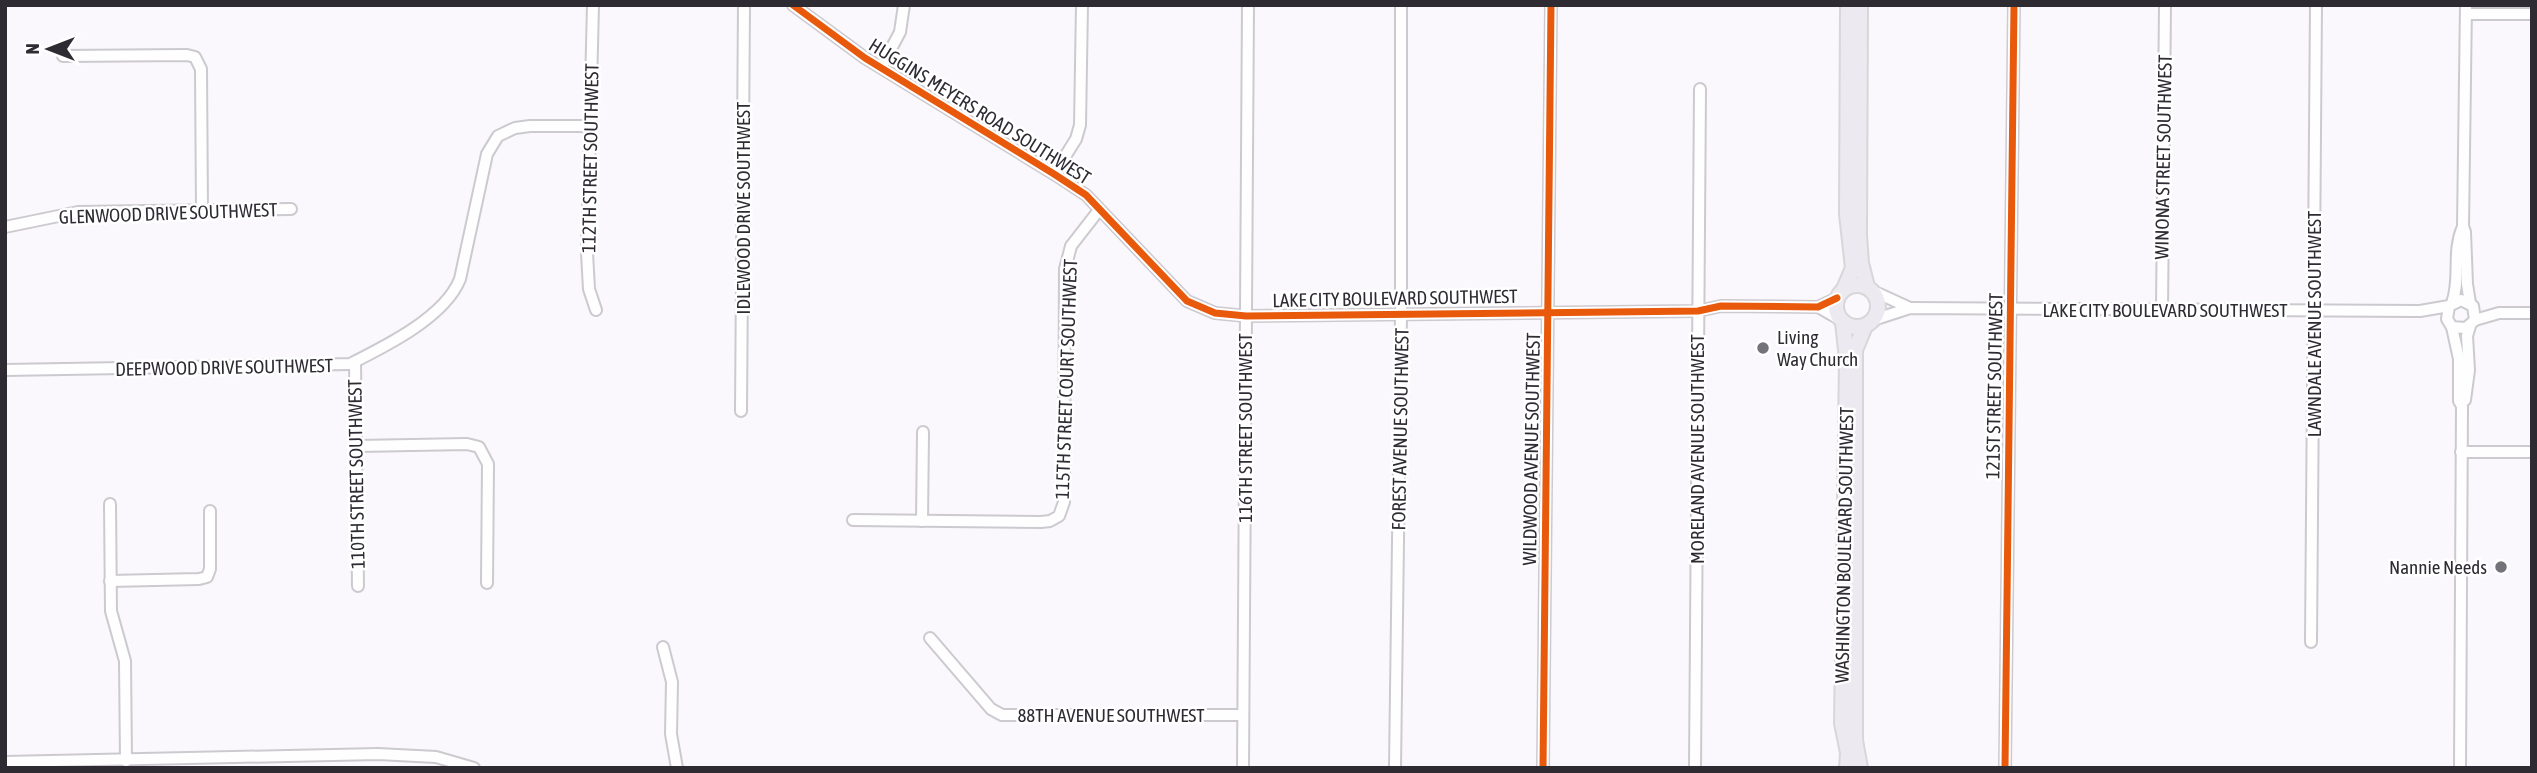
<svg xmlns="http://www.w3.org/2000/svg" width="2537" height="773" font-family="'Asap Condensed',sans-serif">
  <rect width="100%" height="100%" fill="#faf8fd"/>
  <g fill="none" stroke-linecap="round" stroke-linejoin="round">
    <defs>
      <g id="minor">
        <polyline points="593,5 587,253 589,289 596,310"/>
        <polyline points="793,5 865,58 1054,174 1086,195 1187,301 1215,313 1246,316 1698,311 1721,306 1818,307 1837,298"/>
        <polyline points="2466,5 2463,226 2465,232 2467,284 2470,303"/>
        <polyline points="2466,14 2532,14"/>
        <polyline points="63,56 187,55 195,57 201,69 202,210"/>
        <polyline points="882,66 900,32 904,5"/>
        <polyline points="1054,174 1076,139 1080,125 1082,5"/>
        <polyline points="5,227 78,212 291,209"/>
        <polyline points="1873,291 1908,307"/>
        <path d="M2452,303c9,-24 0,-50 10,-74"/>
        <polyline points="1818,307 1839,319"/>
        <polyline points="2162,309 2165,5"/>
        <polyline points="1873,320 1910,308 2420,311 2449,306 2461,300 2473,306 2475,320 2466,328 2452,327 2447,319 2449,306"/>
        <polyline points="2475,320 2499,313 2532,313"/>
        <polyline points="2452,327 2459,359 2459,401 2462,406 2460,768"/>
        <polyline points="355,362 358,586"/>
        <path d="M5,370l345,-6c36,-18 95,-47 110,-85l27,-125 11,-18 17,-8 15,-2h62"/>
        <polyline points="2465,400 2469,370 2467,336 2470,326"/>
        <polyline points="741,411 744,5"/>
        <polyline points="357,446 467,444 479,447 488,464 487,583"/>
        <polyline points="2461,452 2532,452"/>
        <polyline points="110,504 111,611 125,661 126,761"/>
        <polyline points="853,520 1041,522 1050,521 1059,516 1064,502 1065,269 1071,246 1099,210"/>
        <polyline points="922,521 923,432"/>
        <polyline points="110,581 199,579 207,577 210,569 210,511"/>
        <polyline points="930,638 991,709 1002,715 1243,715"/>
        <polyline points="2311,642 2316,5"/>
        <polyline points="663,647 672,682 671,734 677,768"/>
        <polyline points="5,762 378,754 436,757 474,768"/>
        <polyline points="1243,768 1248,5"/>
        <polyline points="1395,768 1401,314 1401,5"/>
        <polyline points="1543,768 1551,5"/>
        <polyline points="1695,768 1700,89"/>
        <polyline points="2005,768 2014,5"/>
      </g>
      <g id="major">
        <polyline points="1860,5 1859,236 1861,263 1867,287"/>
        <circle cx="1857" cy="306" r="21"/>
        <polyline points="1844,289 1853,268 1847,214 1848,5"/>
        <polyline points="1843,322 1847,359 1842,723 1848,753 1847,768"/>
        <polyline points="1860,768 1855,740 1855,350 1865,326"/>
      </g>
    </defs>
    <!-- minor casing -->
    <use href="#minor" stroke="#cccacf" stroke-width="14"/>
    <!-- major casing -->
    <use href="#major" stroke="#d8d6d9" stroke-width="18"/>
    <!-- minor -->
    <use href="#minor" stroke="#fefeff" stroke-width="10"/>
    <!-- major -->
    <use href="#major" stroke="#ece9f0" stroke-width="14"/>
    <defs>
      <g id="cycleway">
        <polyline points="793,5 865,58 1054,174 1086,195 1187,301 1215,313 1246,316 1698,311 1721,306 1818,307 1837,298"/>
        <polyline points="1543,768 1551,5"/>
        <polyline points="2005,768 2014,5"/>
      </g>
    </defs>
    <!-- cycleway casing -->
    <use href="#cycleway" stroke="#fff" stroke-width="11"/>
    <!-- cycleway -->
    <use href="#cycleway" stroke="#e8590c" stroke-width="7"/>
  </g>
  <!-- markers -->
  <g fill="#75737a" stroke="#fff" stroke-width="2.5">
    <circle cx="1763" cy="348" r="7"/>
    <circle cx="2501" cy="567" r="7"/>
  </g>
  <g text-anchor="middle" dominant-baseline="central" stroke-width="5" stroke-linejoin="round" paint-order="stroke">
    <!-- street labels -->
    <g font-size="19" fill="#2e2b33" stroke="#fff">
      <text transform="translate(980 111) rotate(32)">HUGGINS MEYERS ROAD SOUTHWEST</text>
      <text transform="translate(2163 157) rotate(-89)">WINONA STREET SOUTHWEST</text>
      <text transform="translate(590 158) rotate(-89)">112TH STREET SOUTHWEST</text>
      <text transform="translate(743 208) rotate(-90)">IDLEWOOD DRIVE SOUTHWEST</text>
      <text transform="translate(168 213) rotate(-2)">GLENWOOD DRIVE SOUTHWEST</text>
      <text transform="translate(1395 298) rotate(-1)">LAKE CITY BOULEVARD SOUTHWEST</text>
      <text x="2165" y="310">LAKE CITY BOULEVARD SOUTHWEST</text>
      <text transform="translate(2314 324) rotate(-90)">LAWNDALE AVENUE SOUTHWEST</text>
      <text transform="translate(224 367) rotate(-1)">DEEPWOOD DRIVE SOUTHWEST</text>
      <text transform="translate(1066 379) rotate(-88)">115TH STREET COURT SOUTHWEST</text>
      <text transform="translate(1994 386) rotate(-89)">121ST STREET SOUTHWEST</text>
      <text transform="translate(1245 428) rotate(-90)">116TH STREET SOUTHWEST</text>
      <text transform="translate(1400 429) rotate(-89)">FOREST AVENUE SOUTHWEST</text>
      <text transform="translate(1531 449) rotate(-89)">WILDWOOD AVENUE SOUTHWEST</text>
      <text transform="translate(1697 449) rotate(-90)">MORELAND AVENUE SOUTHWEST</text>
      <text transform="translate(356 474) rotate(-91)">110TH STREET SOUTHWEST</text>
      <text transform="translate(1844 545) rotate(-89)">WASHINGTON BOULEVARD SOUTHWEST</text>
      <text x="1111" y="715">88TH AVENUE SOUTHWEST</text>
    </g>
    <!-- poi labels -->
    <g font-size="19" fill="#2e2b33" stroke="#fff" text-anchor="start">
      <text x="1777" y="337">Living<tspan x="1777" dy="22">Way Church</tspan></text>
      <text x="2487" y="567" text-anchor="end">Nannie Needs</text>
    </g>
  </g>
  <!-- border -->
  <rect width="2537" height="773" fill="none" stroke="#2e2b33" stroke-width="14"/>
  <!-- north arrow -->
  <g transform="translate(49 49) rotate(270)" stroke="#ffffff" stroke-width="5" paint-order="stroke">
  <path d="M0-5L12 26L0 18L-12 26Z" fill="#2e2b33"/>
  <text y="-10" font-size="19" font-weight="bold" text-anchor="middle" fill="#2e2b33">N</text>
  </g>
</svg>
